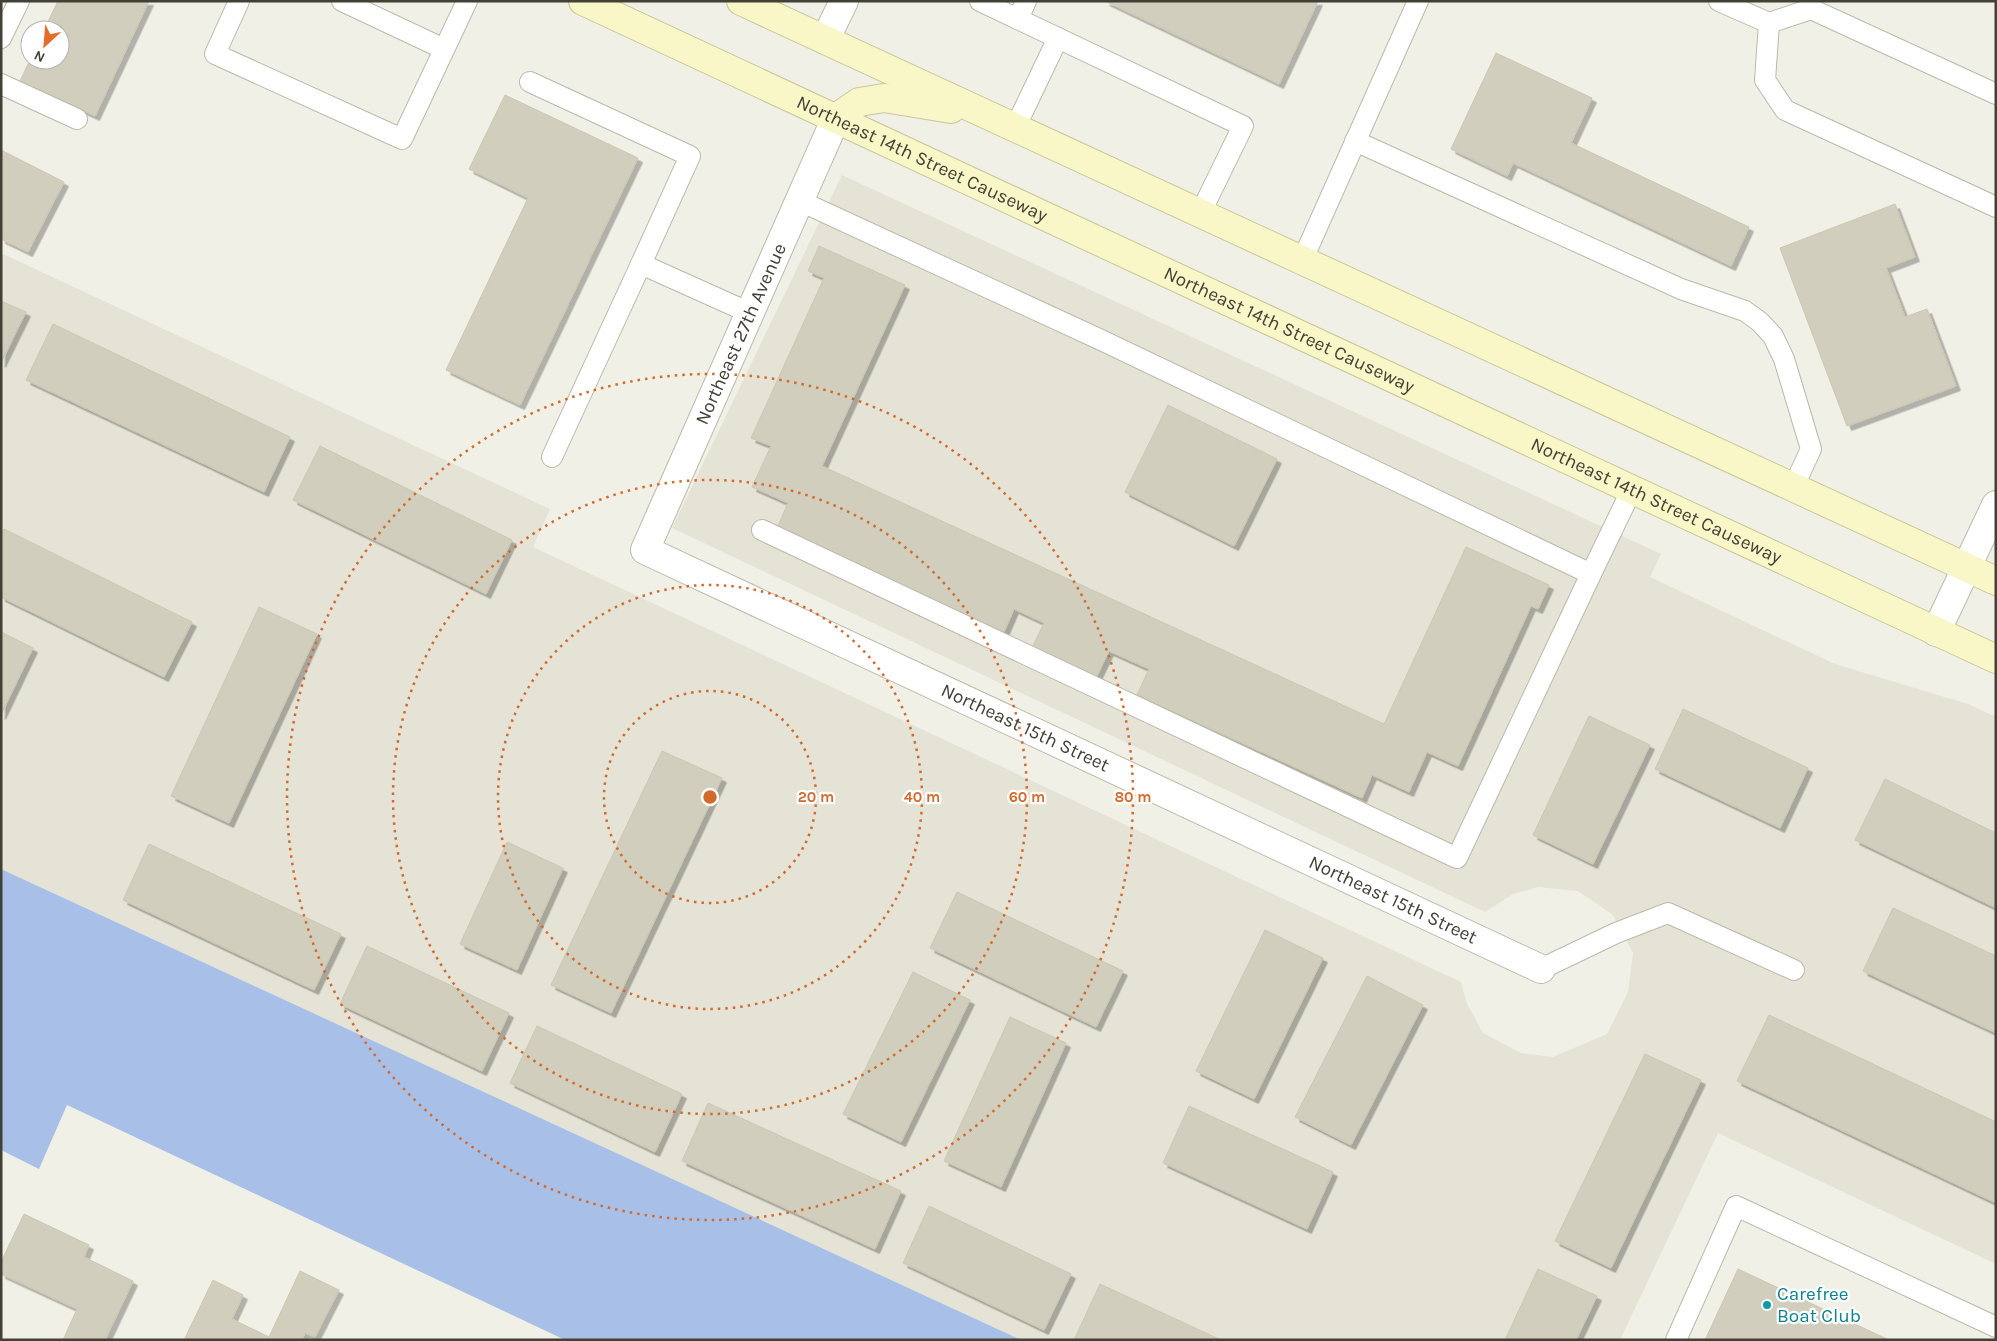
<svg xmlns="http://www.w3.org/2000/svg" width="1997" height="1341" font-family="Karla,sans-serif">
  <defs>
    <filter id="shadow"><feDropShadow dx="4.5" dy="4.5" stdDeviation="0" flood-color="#0004"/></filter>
  </defs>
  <rect width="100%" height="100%" fill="#f1f0e6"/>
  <!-- residential -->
  <polygon fill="#e4e3d5" points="842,175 1661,554 1650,577 1835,664 1968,704 1996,717 1996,1264 1718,1133 1620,1340 1021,1340 1,869 1,253 550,509 533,547 1461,982 1467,1004 1483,1033 1521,1053 1553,1057 1607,1034 1628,992 1633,953 1613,915 1578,891 1538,887 1513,894 1485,912 672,528"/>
  <!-- water -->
  <polygon fill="#a8c0e8" points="1,869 1021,1340 565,1340 67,1105 39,1169 1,1150"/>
  <!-- building -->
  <g fill="#d1cebd" stroke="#cbc7b1" filter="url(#shadow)">
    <polygon points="58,1 149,1 95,116 20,81 30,60 60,60 60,30 44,30"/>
    <polygon points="1105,1 1318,1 1279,84"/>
    <polygon points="1496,53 1592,98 1571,143 1749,227 1731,266 1513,163 1507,176 1451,149"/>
    <polygon points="505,95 638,158 520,405 446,370 528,198 469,169"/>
    <polygon points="1,150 64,182 28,252 1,239"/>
    <polygon points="1895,204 1915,257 1886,268 1905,317 1927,309 1956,386 1847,426 1780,248"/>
    <polygon points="819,246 905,285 822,466 1384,724 1466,547 1549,585 1538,609 1531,606 1458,766 1427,752 1409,792 1372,775 1362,798 1137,695 1149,669 1109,651 1095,680 1031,650 1044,623 1014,609 1004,632 777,528 788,503 752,487 771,446 751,438 824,278 808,271"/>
    <polygon points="1,301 26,312 1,363"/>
    <polygon points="53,324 290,437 264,492 26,380"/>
    <polygon points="1168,405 1277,459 1234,546 1125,492"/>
    <polygon points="320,446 512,540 486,594 293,500"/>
    <polygon points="4,529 192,622 164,677 1,597 1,535"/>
    <polygon points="259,607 317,634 229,823 171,796"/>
    <polygon points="1,632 33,648 1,715"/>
    <polygon points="1683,709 1808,768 1780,828 1655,769"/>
    <polygon points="1589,716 1650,745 1593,864 1533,835"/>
    <polygon points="662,751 722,778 611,1013 551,985"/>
    <polygon points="1885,779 1996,833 1996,908 1855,840"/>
    <polygon points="507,842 563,868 517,970 460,944"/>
    <polygon points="149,844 341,934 314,990 123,900"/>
    <polygon points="957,892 1123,971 1096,1027 930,948"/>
    <polygon points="1893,908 1996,956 1996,1033 1863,971"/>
    <polygon points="1265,930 1323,958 1254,1099 1196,1071"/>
    <polygon points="367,946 509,1013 482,1071 340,1004"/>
    <polygon points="913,972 970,1000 901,1142 843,1114"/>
    <polygon points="1367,976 1423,1005 1351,1145 1295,1117"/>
    <polygon points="1769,1015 1996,1122 1996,1203 1737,1081"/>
    <polygon points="1010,1017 1066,1043 1001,1187 944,1161"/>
    <polygon points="537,1026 682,1094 655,1152 510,1083"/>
    <polygon points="1645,1054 1701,1080 1611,1268 1555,1241"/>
    <polygon points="708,1103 901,1191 875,1249 682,1161"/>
    <polygon points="1189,1106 1333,1172 1307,1229 1163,1163"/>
    <polygon points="929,1206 1071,1274 1044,1330 903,1263"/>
    <polygon points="24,1214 89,1245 84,1257 133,1281 105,1340 63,1340 77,1309 1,1274 1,1262"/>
    <polygon points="1538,1269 1597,1296 1576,1340 1505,1340"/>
    <polygon points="1738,1269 1889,1340 1705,1340"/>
    <polygon points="300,1271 339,1290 315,1337 305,1333 302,1340 184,1340 213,1280 243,1295 232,1319 269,1337"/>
    <polygon points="1100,1284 1221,1340 1074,1340"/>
  </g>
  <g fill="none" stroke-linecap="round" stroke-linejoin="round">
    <defs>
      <g id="service">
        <polyline points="239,1 215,54 402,139 467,1"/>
        <polyline points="342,1 444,49"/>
        <polyline points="980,1 1243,126 1200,214"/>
        <polyline points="1719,1 1769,23 1811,9 1996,94"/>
        <polyline points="1018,19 1026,1"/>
        <polyline points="1769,23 1765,80 1785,110 1996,207"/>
        <polyline points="1,38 19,1"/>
        <polyline points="530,82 690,156 641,264"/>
        <polyline points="1,84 77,119"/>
        <polyline points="1015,128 1058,38"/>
        <polyline points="1355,141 1681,289 1745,311 1760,322 1773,336 1784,359 1811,449 1793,488"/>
        <polyline points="800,201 1099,339 1591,574 1632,489"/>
        <polyline points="1302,261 1418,1"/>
        <polyline points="552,457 641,264 750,313"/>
        <polyline points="762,530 1457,858 1591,574"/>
        <polyline points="1541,969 1616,933 1668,913 1794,970"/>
        <polyline points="1676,1340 1736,1206 1996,1327"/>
      </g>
      <g id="minor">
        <polyline points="825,40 844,1"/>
        <path id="s1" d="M836,118l-191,432 896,419"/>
        <polyline points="1936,632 1996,505"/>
      </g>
      <g id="secondary">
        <path id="s2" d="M583,1l1413,658"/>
        <polyline points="741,1 1996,581"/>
        <polyline points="836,118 859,102 884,98 951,109"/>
      </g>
    </defs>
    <!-- service casing -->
    <use href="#service" stroke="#bbb9aa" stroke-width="22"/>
    <!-- minor casing -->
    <use href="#minor" stroke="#bbb9aa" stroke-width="30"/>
    <!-- secondary casing -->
    <use href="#secondary" stroke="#c9c798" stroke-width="30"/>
    <!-- service -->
    <use href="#service" stroke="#fff" stroke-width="20"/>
    <!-- minor -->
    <use href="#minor" stroke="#fff" stroke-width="28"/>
    <!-- secondary -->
    <use href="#secondary" stroke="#f9f7c8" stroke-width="28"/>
  </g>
  <!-- distance rings -->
  <g fill="none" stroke="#d36a2c" stroke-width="2.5" stroke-dasharray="2.5 5">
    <circle cx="710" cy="797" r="106"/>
    <circle cx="710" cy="797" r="212"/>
    <circle cx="710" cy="797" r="317"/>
    <circle cx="710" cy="797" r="423"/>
  </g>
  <!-- markers -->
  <circle fill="#0f9aa8" stroke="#fff" stroke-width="2" cx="1767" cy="1305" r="5"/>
  <g text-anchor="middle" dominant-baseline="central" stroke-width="4.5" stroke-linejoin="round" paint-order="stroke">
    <!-- street labels -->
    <g font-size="19" fill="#434136" stroke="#fff">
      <text stroke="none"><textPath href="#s2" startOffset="374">Northeast 14th Street Causeway</textPath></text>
      <text stroke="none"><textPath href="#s2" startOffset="779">Northeast 14th Street Causeway</textPath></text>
      <text transform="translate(741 334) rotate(-66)">Northeast 27th Avenue</text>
      <text stroke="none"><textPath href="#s2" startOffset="1184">Northeast 14th Street Causeway</textPath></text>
      <text stroke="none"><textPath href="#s1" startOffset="892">Northeast 15th Street</textPath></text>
      <text stroke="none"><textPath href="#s1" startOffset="1298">Northeast 15th Street</textPath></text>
    </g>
    <!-- culture labels -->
    <g font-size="19" fill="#0d838f" stroke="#fff" text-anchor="start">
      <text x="1777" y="1294">Carefree<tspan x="1777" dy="22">Boat Club</tspan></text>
    </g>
  </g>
  <circle cx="710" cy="797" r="8" fill="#d36a2c" stroke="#fff" stroke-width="2.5"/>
  <g font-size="15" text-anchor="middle" font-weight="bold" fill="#d36a2c" stroke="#fff" stroke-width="4.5" stroke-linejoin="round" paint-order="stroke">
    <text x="816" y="802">20 m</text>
    <text x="922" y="802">40 m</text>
    <text x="1027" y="802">60 m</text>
    <text x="1133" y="802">80 m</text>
  </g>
  <!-- border -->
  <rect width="1997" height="1341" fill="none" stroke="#434136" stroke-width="5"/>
  <!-- north arrow -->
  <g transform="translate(45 45) rotate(206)"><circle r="24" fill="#ffffff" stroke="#b4b3af"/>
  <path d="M0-4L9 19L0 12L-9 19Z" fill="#e36e2b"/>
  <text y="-8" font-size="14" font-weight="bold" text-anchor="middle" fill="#434136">N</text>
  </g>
</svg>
